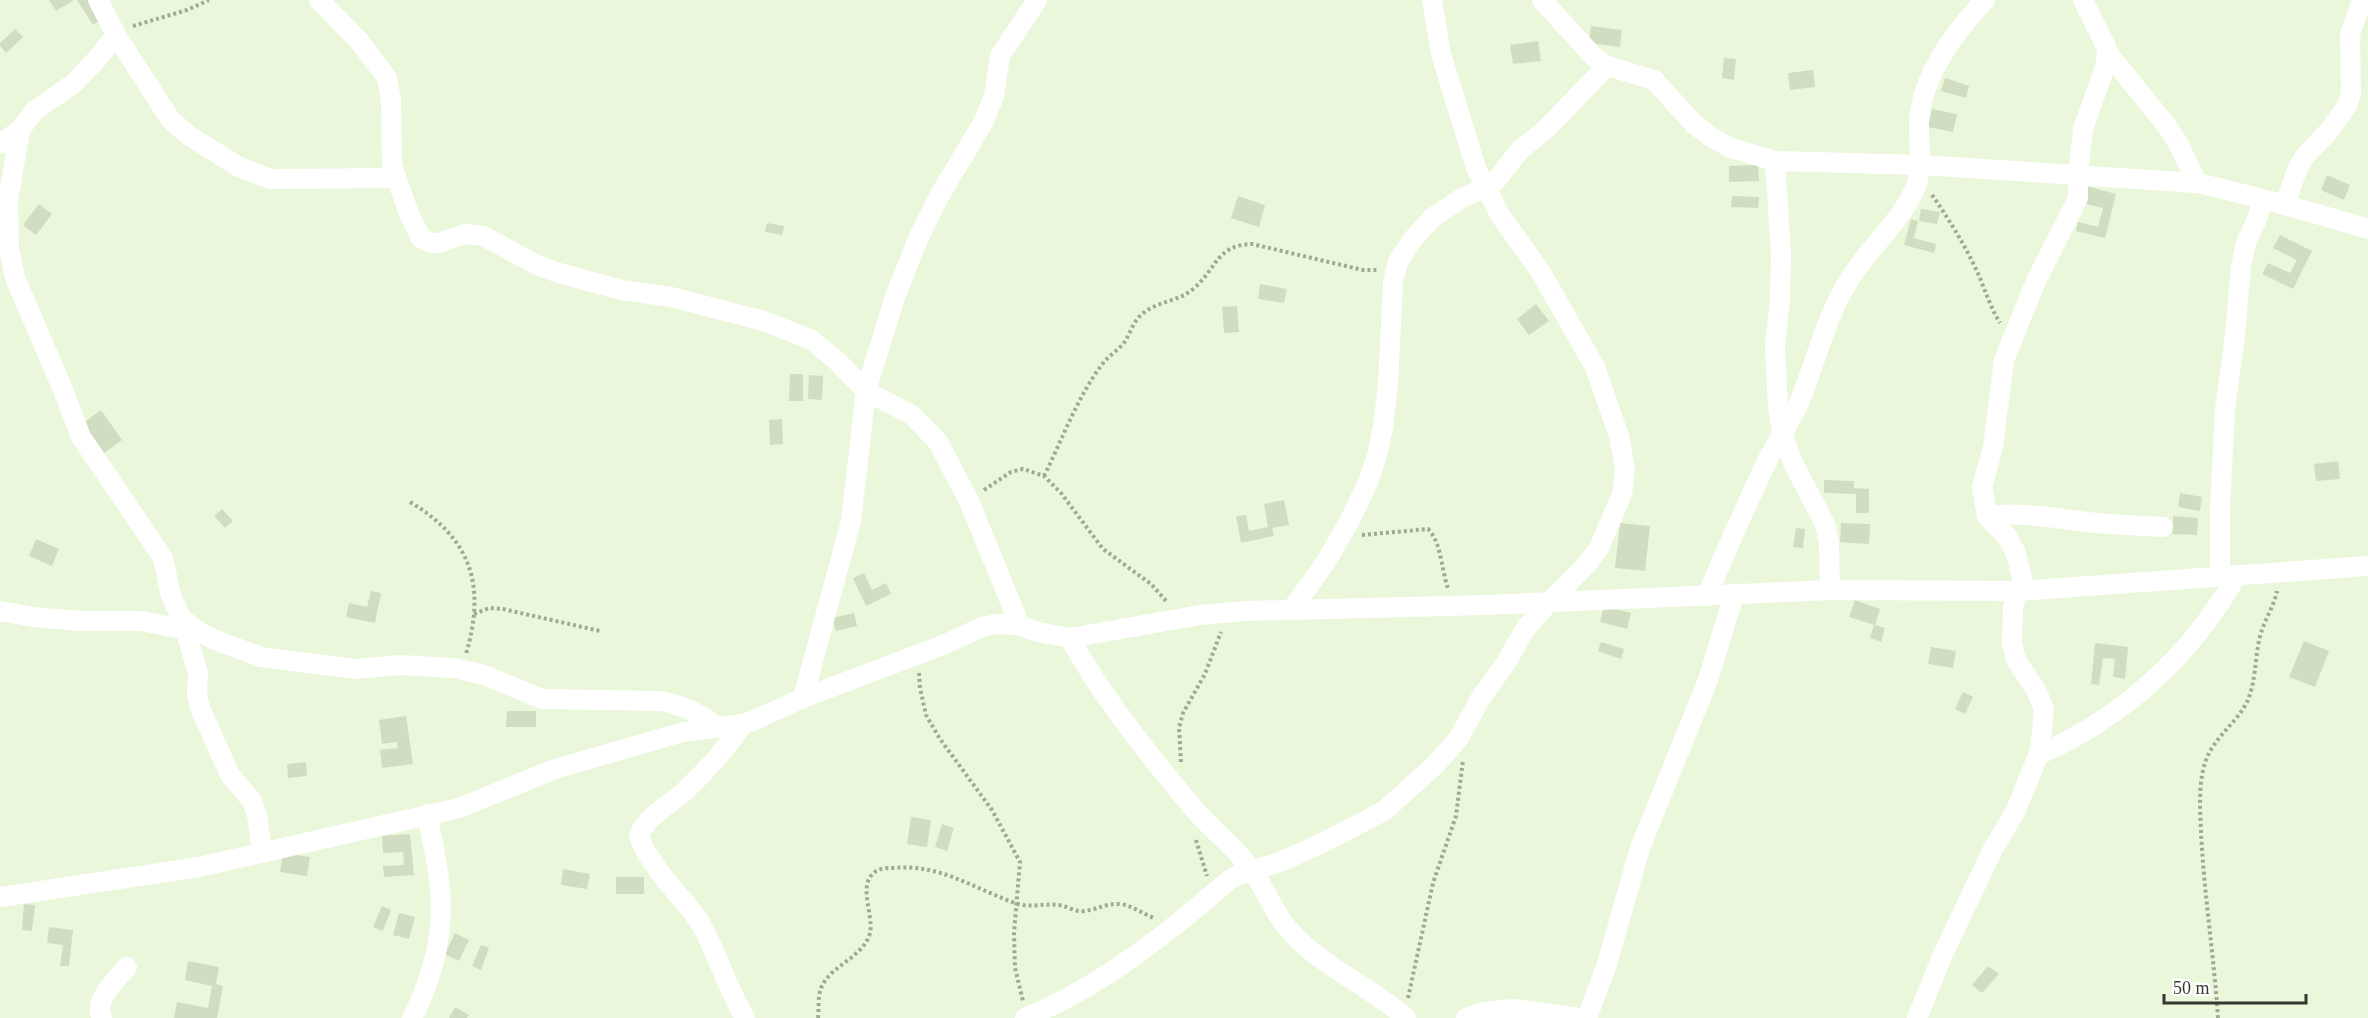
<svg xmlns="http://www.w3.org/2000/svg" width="2368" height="1018" font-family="Georgia,serif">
  <rect width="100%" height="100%" fill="#ebf7da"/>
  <!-- building -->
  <g fill="#d1ddc1">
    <polygon points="49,0 74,0 56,11"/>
    <polygon points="77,0 89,0 101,20 93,25"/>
    <polygon points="1591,26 1622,30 1620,47 1589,43"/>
    <polygon points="15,29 23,37 6,53 0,46 0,43"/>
    <polygon points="1538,41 1541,61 1513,64 1510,45"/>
    <polygon points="1724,58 1736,59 1734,80 1722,78"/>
    <polygon points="1813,70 1815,87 1790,90 1788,73"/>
    <polygon points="1945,78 1969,86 1966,98 1941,91"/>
    <polygon points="1932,109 1957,114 1953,132 1928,127"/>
    <polygon points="1758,165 1759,181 1729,182 1729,166"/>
    <polygon points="2327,175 2350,185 2344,200 2321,190"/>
    <polygon points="2086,186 2116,194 2105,238 2076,231 2078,222 2098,227 2103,208 2081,203"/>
    <polygon points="1238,196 1265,205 1259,227 1231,218"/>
    <polygon points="1732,196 1759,197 1758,208 1731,207"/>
    <polygon points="39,204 52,214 36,235 23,225"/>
    <polygon points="1921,209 1940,212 1937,224 1919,221"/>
    <polygon points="1911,219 1918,221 1914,238 1936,244 1934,253 1904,245"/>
    <polygon points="767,223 784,226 782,235 765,232"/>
    <polygon points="2280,235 2312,251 2293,289 2262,274 2268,263 2290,273 2297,260 2273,248"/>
    <polygon points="1260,284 1287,289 1284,303 1258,299"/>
    <polygon points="1536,304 1549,321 1529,335 1517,319"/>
    <polygon points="1237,306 1239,332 1224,333 1222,307"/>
    <polygon points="790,374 803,374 803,401 789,401"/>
    <polygon points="809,375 823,376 822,400 808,399"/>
    <polygon points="101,410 122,440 104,453 82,424"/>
    <polygon points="782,419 783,444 770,445 769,420"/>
    <polygon points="2338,461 2340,479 2316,481 2314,464"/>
    <polygon points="1824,480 1854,481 1854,488 1869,489 1869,513 1856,513 1856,494 1824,493"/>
    <polygon points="2180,493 2202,497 2200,511 2178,507"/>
    <polygon points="1284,500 1289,525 1272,528 1274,536 1241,543 1236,516 1246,515 1249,531 1268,527 1264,504"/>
    <polygon points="222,509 233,521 225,528 214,516"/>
    <polygon points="2173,516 2198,518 2197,535 2172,534"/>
    <polygon points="1620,523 1650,526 1645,571 1615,568"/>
    <polygon points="1841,523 1870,524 1869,544 1840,542"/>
    <polygon points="1796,528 1805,529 1803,548 1793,547"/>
    <polygon points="36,539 59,549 52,566 29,556"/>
    <polygon points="864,573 872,590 886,583 891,594 866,606 853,578"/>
    <polygon points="371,591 381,593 375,623 346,617 349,603 367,607"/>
    <polygon points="1855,600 1880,609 1875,625 1885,628 1881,642 1870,638 1874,625 1849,617"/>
    <polygon points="1604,606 1631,613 1627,629 1600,622"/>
    <polygon points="854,613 857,626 836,631 832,618"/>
    <polygon points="2304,641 2329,651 2315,687 2289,677"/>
    <polygon points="1601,642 1624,649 1621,659 1598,651"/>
    <polygon points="2095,643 2128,647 2125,679 2113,677 2115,659 2103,658 2099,685 2091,684"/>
    <polygon points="1931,647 1956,651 1953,668 1928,664"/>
    <polygon points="1963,692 1973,697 1965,714 1955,709"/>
    <polygon points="507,711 536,711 536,727 506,727"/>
    <polygon points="406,716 413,764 382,768 380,750 398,748 397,742 382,744 379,720"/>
    <polygon points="306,762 307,776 288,778 287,764"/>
    <polygon points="911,817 931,820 927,847 907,844"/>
    <polygon points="942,824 954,828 947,851 935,847"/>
    <polygon points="410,834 414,875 384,877 383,866 404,865 403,852 383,853 382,836"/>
    <polygon points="283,853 310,857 307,876 280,872"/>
    <polygon points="563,869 590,874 587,889 561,885"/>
    <rect x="616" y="877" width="28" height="17"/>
    <polygon points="24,904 35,905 32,931 22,930"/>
    <polygon points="382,906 391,910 383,931 373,927"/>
    <polygon points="399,913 415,917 409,939 393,935"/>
    <polygon points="49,927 73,930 69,966 60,966 63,945 47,943"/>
    <polygon points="455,933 469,940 459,961 445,954"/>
    <polygon points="481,945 489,948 481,970 472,966"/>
    <polygon points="188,961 219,967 216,984 223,986 217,1018 174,1018 177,1002 208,1008 212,986 185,980"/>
    <polygon points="1988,966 1999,974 1982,993 1972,985"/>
    <polygon points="455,1007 469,1015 467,1018 449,1018"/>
  </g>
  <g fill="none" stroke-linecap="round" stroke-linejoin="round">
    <!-- path -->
    <g stroke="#a0a993" stroke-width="4" stroke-dasharray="3 3" stroke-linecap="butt">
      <polyline points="133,26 187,10 209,0"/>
      <path d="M1932,195c16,23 31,47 43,72 9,19 14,38 25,56"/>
      <path d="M1044,476c19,-38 34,-81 60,-114 6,-7 14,-12 20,-19 6,-9 9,-21 17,-28 15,-14 37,-13 52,-26 24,-20 23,-44 59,-45l111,26h16"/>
      <polyline points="984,490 1011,472 1023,469 1044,476 1061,493 1103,549 1151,584 1167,602"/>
      <path d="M410,502c62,37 76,84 56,152"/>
      <path d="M1362,535l66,-6c14,14 13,41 20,59"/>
      <polyline points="474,614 489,608 503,609 600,631"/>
      <polyline points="919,673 920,688 926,715 940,739 992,810 1020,862 1014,933 1015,968 1023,1001"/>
      <polyline points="1181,762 1179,728 1183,713 1205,674 1221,632"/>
      <polyline points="1196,840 1207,876"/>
      <polyline points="1408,998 1433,883 1456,816 1463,760"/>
      <path d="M818,1018c1,-9 0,-19 2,-27 7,-25 43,-32 50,-58 4,-18 -13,-48 5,-61 5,-4 12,-4 18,-4 47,-5 83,22 125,36 14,4 27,-1 41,1 9,1 17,8 26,6 13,-2 22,-8 36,-7 12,2 22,10 33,14"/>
      <path d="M2218,1018c-4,-62 -14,-124 -17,-186 -1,-23 -3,-50 5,-72 8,-22 29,-36 40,-56 11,-22 8,-47 15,-71 4,-14 13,-27 16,-42"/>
    </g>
    <!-- street -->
    <g stroke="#fff" stroke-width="20">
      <polyline points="98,0 116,35 170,119 188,135 239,167 270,179 396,178"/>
      <polyline points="319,0 360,42 387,78 391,100 392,165 409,214 421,238 431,243 438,243 465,234 483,236 539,266 559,273 622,290 671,297 764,321 812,340 839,363 866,391 912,415 938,442 969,501 1016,616 1018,625"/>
      <path d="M1542,0l51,56 14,10 47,14 40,44 17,13 20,11 44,13 147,4 275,18c58,13 114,29 171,46"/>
      <polyline points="2107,52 2167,126 2179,145 2197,183"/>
      <path d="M20,130l-12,71 1,47 6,30 48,112 18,47 82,121 8,38 11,23 17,13 16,8 46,17 94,12 44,-4 55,3 30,7 58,24 118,2c23,4 40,12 58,26"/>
      <polyline points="0,144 20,130 34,111 73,84 97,59 116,35"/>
      <polyline points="1775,161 1781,254 1780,298 1775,346 1778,408 1782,432 1793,463 1825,524 1829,543 1830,590"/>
      <polyline points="2285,204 2297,170 2305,156 2329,131 2348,104 2351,93 2350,34 2362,0"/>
      <path d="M1987,516c32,-4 61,1 92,5 28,4 56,4 84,6"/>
      <polyline points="2220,577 2220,509 2225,409 2235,335 2241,267 2246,243 2257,219 2262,200"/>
      <polyline points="2025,590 2016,553 2007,537 1987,516 1982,487 1993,447 2004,360 2036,281 2078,198 2078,174 2083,129 2105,67 2107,56 2106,46 2083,0"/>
      <path d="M1707,596c19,-47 40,-92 61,-137 10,-19 22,-37 31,-56 17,-41 27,-88 52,-126 19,-30 46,-52 62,-84 12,-24 5,-46 6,-71 3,-47 35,-89 66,-122"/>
      <polyline points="1292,609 1326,562 1350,520 1369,480 1378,452 1383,427 1388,384 1393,282 1398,262 1413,239 1432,218 1462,198 1491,185 1498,178 1520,150 1546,129 1607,66"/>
      <polyline points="0,611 34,617 80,621 142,621 196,632"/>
      <polyline points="182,619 198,673 197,695 200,708 230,775 252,801 257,815 262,853"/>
      <path d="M1070,638c32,59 82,121 125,172 18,21 41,38 57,60 14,19 21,43 38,61 32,36 80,55 116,87"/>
      <polyline points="803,698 851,521 866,391 895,297 918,239 938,198 984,121 994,96 1000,56 1037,0"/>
      <path d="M743,724c-16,24 -36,46 -56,65 -15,14 -40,27 -48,46 3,14 12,24 20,36 13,19 31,34 43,55 16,29 25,62 43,92"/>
      <path d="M2038,755c85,-37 153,-99 199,-180"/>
      <polyline points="0,897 199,867 459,808 555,769 683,732 743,724 755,720 803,698 943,645 982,627 997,624 1018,625 1038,632 1070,638 1200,615 1246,611 1484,605 1830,590 2018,591 2368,566"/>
      <path d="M102,1018c-9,-19 14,-37 25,-51"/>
      <path d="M412,1018c14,-27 26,-62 28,-93 4,-37 -6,-75 -13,-111"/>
      <path d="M1025,1018c77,-32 142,-84 204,-138 18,-11 34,-11 53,-19 35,-14 69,-33 102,-50l51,-46 24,-27 21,-39 27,-38 19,-33 23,-26 38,-38 12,-16 23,-54 3,-25 -6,-33 -24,-69 -55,-96 -40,-56 -24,-47 -35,-114 -9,-54"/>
      <polyline points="1466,1018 1482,1012 1514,1009 1580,1018"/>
      <polyline points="1587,1018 1607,964 1640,848 1708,680 1734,595"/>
      <polyline points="1917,1018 1943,954 1993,849 2015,812 2040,751 2044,709 2036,690 2016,660 2012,643 2013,607 2018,591"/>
    </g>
  </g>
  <!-- scale -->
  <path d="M2164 994v9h142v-9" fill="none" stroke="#35392e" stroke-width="3"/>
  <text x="2173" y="994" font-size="18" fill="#35392e" stroke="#ffffff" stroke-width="4.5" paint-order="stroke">50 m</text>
</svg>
